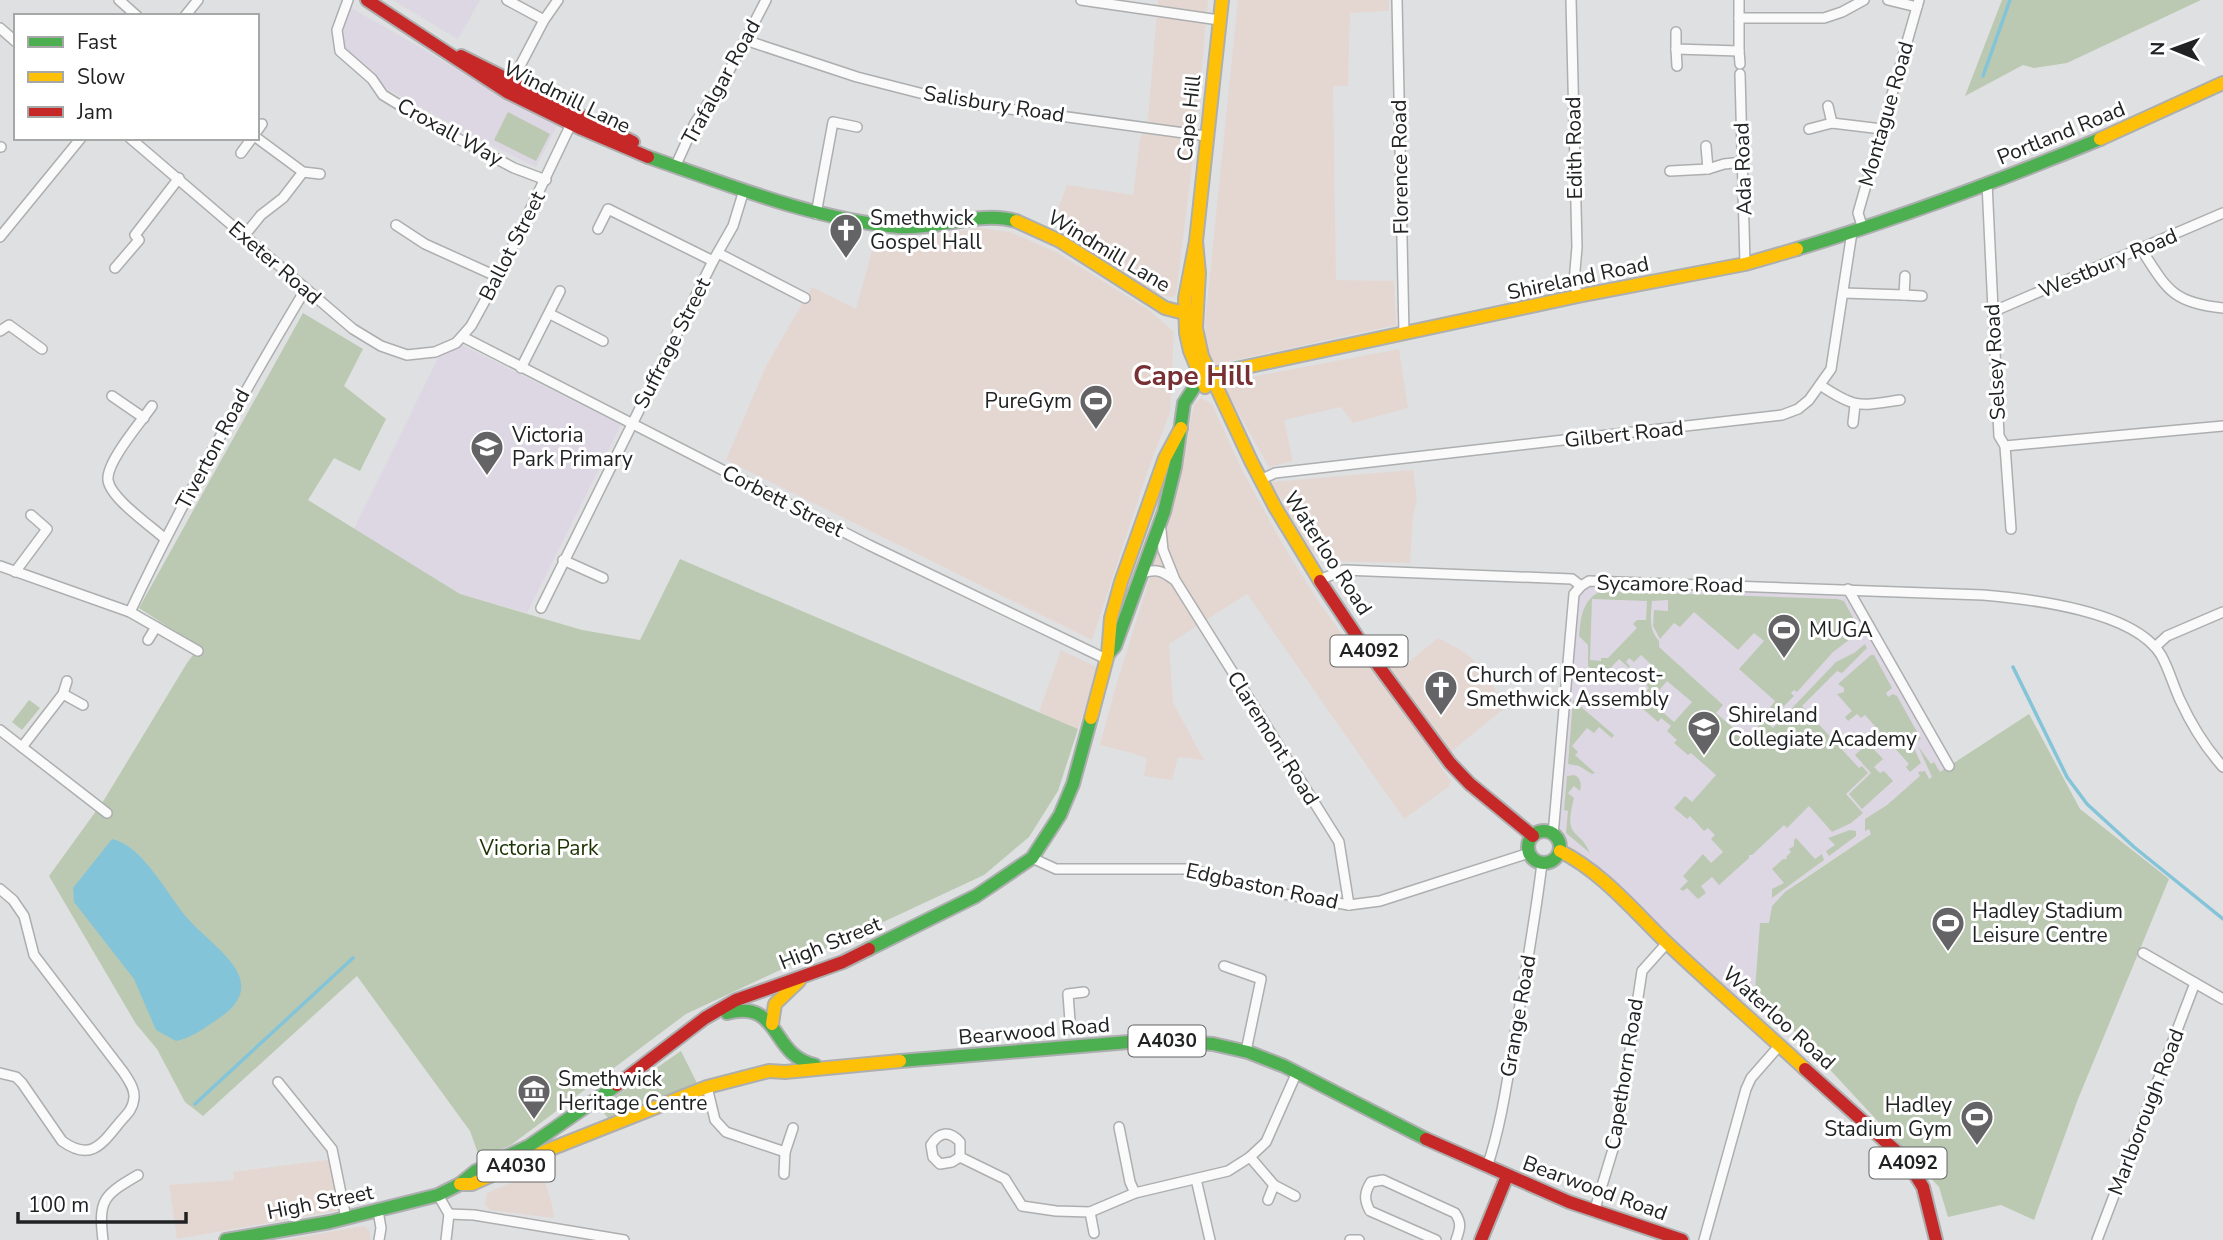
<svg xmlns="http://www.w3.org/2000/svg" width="2223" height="1240" font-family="'Nunito Sans',sans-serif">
  <rect width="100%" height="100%" fill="#dfe0e1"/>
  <!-- commercial -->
  <g fill="#e4d7d2">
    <polygon points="1158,0 1208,0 1196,133 1176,295 1171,297 1160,295 1115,268 1052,225 1067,185 1133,195 1140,138 1147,130"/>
    <polygon points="1238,0 1389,0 1389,11 1350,13 1348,86 1333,86 1336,280 1394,281 1396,325 1213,365 1208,359 1205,323"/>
    <polygon points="980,228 1010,232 1056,252 1149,310 1174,332 1170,412 1147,473 1092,640 726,460 766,366 812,287 856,309 876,236 911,239"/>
    <polygon points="1399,349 1408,408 1353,423 1341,407 1284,420 1293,461 1269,467 1223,385 1225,382"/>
    <polygon points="1201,398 1212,404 1243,472 1283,545 1320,604 1354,651 1379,643 1400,669 1438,638 1466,653 1482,669 1506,707 1452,751 1436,759 1451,782 1448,787 1404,819 1247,594 1169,644 1173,703 1204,760 1178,757 1172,780 1144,776 1147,759 1132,753 1100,745 1115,689 1171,510 1194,405"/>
    <polygon points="1413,470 1417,499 1413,517 1410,563 1322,561 1311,550 1271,482"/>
    <polygon points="1061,650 1098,668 1078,729 1039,712"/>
    <polygon points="328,1160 336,1181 341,1210 177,1239 169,1185 234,1180 233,1172"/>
    <polygon points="541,1170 552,1204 554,1218 490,1210 485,1205 487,1193"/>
    <polygon points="364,1226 370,1232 370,1240 284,1240"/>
  </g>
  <!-- education -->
  <g fill="#ddd7e3">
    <polygon points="393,0 480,0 458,39"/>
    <polygon points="346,5 425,50 490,90 557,126 536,167 465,132 382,86 342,49 340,32"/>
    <polygon points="462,345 621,425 527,613 460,594 354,529 439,356"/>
    <polygon points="1589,581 1848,589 1949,766 1867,823 1872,833 1798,882 1772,906 1769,924 1760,923 1755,989 1738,1007 1560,847 1555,837 1574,594"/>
  </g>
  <!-- green -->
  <g fill="#bbc9b2" fill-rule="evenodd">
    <polygon points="2002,0 2201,0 2067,63 2034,68 2023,65 1965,96"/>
    <polygon points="508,112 550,134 536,161 494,140"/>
    <polygon points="303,313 363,349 344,386 386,419 360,471 334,458 308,500 460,594 582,630 640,640 680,559 1078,729 1058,791 1029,837 984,875 686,1014 511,1145 480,1159 470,1131 357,976 203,1116 185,1102 157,1049 136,1024 49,876 104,800 187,663 199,647 139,608"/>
    <path d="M1601,591l236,8 7,2 14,26 -1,7 -24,18 -36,40 -3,-2 -3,3 3,3 -19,19 -6,-6 6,-8 -36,-32 25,-28 -10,-8 -16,17 -44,-38 -14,15 -6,-4 -14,16 -7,-13 1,-16 14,1v-11l-16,1c-1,15 -4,28 7,40v6l64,58 -7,8 30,26 18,-19 9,8 63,-66 18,-9 11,-9 2,4 -25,25 -5,-2 -35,35 57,62 3,-2 6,7 -22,21 17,19 -12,10 -19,9 -23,-26 -22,22 -3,-3 -32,30h-3v3l-30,27 -7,-8 -11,9 5,7 -8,6 -11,-11 -4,3 -3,-2 8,-8 -5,-5 20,-22 8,9 12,-11 -12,-13 4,-4 -7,-7 -4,3 -14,-15 -3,3 -13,-11 11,-12 7,6 24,-27 -25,-22 -3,2 -14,-12 3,-3 -10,-9 4,-5 -10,-8 -3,4 -23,-20 14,-14 -4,-5 12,-13 -16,-15 -7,7 -5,-4 -3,4 4,4 -1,2 -10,-9 -19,20 -12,-13v-21l-9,-9c2,-19 3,-36 22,-45zM1592,599l55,2 -1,19h-9l-4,4 4,4 -29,30h-7v3l-11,-1zM1667,681l25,21 -18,20 -24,-21z"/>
    <polygon points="1871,655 1874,655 1892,688 1886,693 1888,697 1893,694 1897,696 1921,739 1912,744 1921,763 1910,772 1906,767 1909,764 1865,715 1861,718 1857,714 1848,721 1845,717 1852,711 1837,694 1844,692 1844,688 1838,684"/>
    <polygon points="29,700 40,708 22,730 12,722"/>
    <polygon points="1573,700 1614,735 1612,738 1599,727 1594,733 1587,728 1572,746 1578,752 1575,755 1595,773 1592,774 1579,766 1568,764"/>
    <polygon points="2029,714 2080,809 2169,879 2078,1099 2034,1220 2001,1205 1948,1217 1939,1187 1755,989 1760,923 1769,923 1772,906 1785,892 1871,834 1869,829 1865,831 1865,819 1887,805 1920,776 1918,772 1925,771 1929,779 1932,777 1918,746 1931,764 1934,762 1940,772"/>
    <polygon points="1868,743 1883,759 1874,767 1880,773 1884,771 1893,781 1862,809 1849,794 1871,773 1855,755"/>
    <path d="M1574,775c6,2 8,9 6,16l-6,-5 -6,7 6,5c-11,42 5,29 16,55l-24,-20 2,-22 -4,-1 3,-34z"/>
    <polygon points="1850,830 1856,831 1856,836 1829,856 1826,851 1835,845 1828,838"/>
    <polygon points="1796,838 1815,859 1822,854 1824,860 1772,898 1772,889 1784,883 1772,869 1783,859 1787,859 1786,857 1791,852 1789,849 1794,846 1794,840"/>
    <polygon points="681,1051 698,1085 609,1119 603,1112 604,1104"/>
  </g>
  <!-- water -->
  <path fill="#84c4d9" d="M112,839c31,6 57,59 77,81 26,29 85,62 29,99 -14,9 -26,19 -42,22l-20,-11 -22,-51 -60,-77 -1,-14z"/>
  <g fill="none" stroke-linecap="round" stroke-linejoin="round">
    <!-- stream -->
    <g stroke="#84c4d9" stroke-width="3.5">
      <polyline points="1983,76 2010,0"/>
      <polyline points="2013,667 2067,777 2087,804 2134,847 2223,919"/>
      <polyline points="195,1104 353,958"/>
    </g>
    <!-- street-tunnel -->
    <polyline stroke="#b9babb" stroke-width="9" stroke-dasharray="9 4.5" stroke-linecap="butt" points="1070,1021 1071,1035"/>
    <defs>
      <g id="street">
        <polyline points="119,0 137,16"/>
        <polyline points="348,0 337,30 340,51 372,79 383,95 434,126 514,168 546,180"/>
        <polyline points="507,0 544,20"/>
        <polyline points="1081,0 1219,20"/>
        <polyline points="1397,0 1404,334"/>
        <polyline points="1571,0 1577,247 1574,282 1578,296"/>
        <polyline points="1739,0 1739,18"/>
        <polyline points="1888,0 1917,7"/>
        <polyline points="185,16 198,0"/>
        <polyline points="0,28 16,42"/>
        <polyline points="1676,32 1676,49 1739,51 1739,18 1824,18 1842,12 1864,0"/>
        <polyline points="745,40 857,77 951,101 1206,136"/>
        <polyline points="1676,49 1677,66"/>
        <polyline points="1739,51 1740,64"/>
        <polyline points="1740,74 1745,264"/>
        <polyline points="509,87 544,20 558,0"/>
        <polyline points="1828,106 1832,123"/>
        <polyline points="1809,129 1832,123 1882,129"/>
        <polyline points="257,131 262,124"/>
        <polyline points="130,138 353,329 381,346 407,355 435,352 456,343 471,326 498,277 572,122"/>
        <polyline points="257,138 303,172 320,174"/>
        <polyline points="1706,146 1708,169"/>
        <polyline points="0,147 1,147"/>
        <polyline points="241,153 252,138"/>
        <polyline points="676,165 695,123 728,73 766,0"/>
        <polyline points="1670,171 1708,169 1724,164 1743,162"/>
        <polyline points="1987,183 1999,436 2005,446 2223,426"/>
        <polyline points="816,214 833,122 857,127"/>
        <polyline points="396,225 425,244 498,277"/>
        <polyline points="598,229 608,209 713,261"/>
        <polyline points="1863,229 1858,213 1919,0"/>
        <polyline points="244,236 261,215 283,198 303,172"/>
        <polyline points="0,237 81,138"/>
        <path d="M2141,249c26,40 31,54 82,59"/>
        <polyline points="718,253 805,298"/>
        <polyline points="115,268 139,240 135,235 179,178"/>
        <polyline points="1843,293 1904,295 1905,276"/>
        <polyline points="1904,295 1922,296"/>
        <polyline points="1992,312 2223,213"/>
        <polyline points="550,314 603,341"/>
        <polyline points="0,331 9,325 42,349"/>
        <polyline points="463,337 869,545 1106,659"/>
        <polyline points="521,368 560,291"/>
        <path d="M1820,385c36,24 39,21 80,15"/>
        <polyline points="112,396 144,418"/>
        <path d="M152,406c-11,16 -46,56 -44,74 2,18 43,46 56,58"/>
        <polyline points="1853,423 1855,405"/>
        <polyline points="2005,446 2011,529"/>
        <polyline points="1260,480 1275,473 1782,415 1798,409 1809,400 1831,369 1852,232"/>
        <polyline points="1161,530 1163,550 1175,580 1339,842 1349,905"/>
        <polyline points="563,560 603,578"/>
        <polyline points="0,566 130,612 198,651"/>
        <polyline points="15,572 47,529 31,515"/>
        <path d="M1142,573c14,-4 19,-3 31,6"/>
        <polyline points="1319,580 1344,570 1572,579 1581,586"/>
        <polyline points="1848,589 1949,766"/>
        <polyline points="541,608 713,261 733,226 744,190"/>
        <path d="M130,612c52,-111 112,-217 175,-322"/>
        <polyline points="148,640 156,627"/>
        <polyline points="2155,647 2167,636 2223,612"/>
        <polyline points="63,694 83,705"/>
        <polyline points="0,730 107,813"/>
        <polyline points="22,747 63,694 67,681"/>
        <path d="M1553,835l21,-241 7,-8 8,-5 394,14c48,4 151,16 178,60 8,14 12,30 19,45 11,24 25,47 43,67"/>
        <polyline points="1032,858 1056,869 1190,869 1278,893 1349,905 1380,901 1529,853"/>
        <path d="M0,889l13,11 11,16 10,39 90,118c5,8 11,16 10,25 -1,11 -7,16 -14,24 -18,22 -29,40 -58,19l-40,-58 -6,-6 -16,-4"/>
        <polyline points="2143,953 2223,999"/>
        <polyline points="1224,966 1261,979 1246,1051"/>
        <polyline points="1070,1021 1068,994 1084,992"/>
        <polyline points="278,1082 332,1149 346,1218"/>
        <polyline points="707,1087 715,1120 726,1132 785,1152"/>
        <polyline points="1119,1127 1130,1182 1135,1193"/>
        <path d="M960,1157v-15c-11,-12 -21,-10 -29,3l2,12 7,7 12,-2 8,-5 45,22 17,27 34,5 34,1 45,-19 93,-22 22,-14 16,-15 31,-70"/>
        <polyline points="1250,1157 1274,1185 1295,1196"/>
        <path d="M1487,1167c14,-41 20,-85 27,-127 10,-59 21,-118 28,-177"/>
        <polyline points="784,1174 785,1152 793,1128"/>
        <polyline points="1196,1179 1210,1240"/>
        <polyline points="438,1195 449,1214"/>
        <polyline points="1268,1200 1274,1185"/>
        <polyline points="378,1211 381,1228 379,1240"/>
        <polyline points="1090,1212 1094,1233"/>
        <polyline points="1594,1212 1617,1136 1642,971 1667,943"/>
        <polyline points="449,1214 474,1215 624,1240"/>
        <path d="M103,1240c-5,-41 1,-45 35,-65"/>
        <polyline points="446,1240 449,1214"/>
        <polyline points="1350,1240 1359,1240"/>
        <path d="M1436,1240l-66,-29c-6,-11 -6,-18 1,-29l12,-2 72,33c7,10 5,16 1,27"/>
        <polyline points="1704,1240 1746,1089 1751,1078 1780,1045"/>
        <polyline points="2097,1240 2195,983"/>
      </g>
      <g id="fast">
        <path d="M648,157c82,28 164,62 251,70 37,3 83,-17 117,-6"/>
        <path d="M1797,249c103,-31 204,-69 303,-110"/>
        <polyline points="1109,653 1115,646 1164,512 1175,467 1184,403 1197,383 1208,375"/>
        <circle cx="1544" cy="847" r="16"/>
        <polyline points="869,949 976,896 1032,858 1060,815 1073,784 1091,718"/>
        <path d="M727,1013c55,-14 43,43 88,52"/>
        <polyline points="900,1061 1153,1040 1213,1044 1248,1052 1284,1066 1426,1139"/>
        <polyline points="226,1240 330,1222 438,1195 460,1184 476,1171 529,1146 617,1085"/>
      </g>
      <g id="slow">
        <polyline points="2100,139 2223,83"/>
        <polyline points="1016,221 1060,241 1165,308 1192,315"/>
        <polyline points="1196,241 1199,273 1196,328 1202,356 1251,461 1275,507 1320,581"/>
        <polyline points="1208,375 1578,296 1745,264 1797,249"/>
        <polyline points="1205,387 1190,351 1186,333 1185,298 1196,241 1222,0"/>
        <polyline points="1091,718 1108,654 1111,618 1121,582 1165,458 1181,428"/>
        <path d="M1560,851c42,21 73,59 106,91 45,43 93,84 139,127"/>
        <polyline points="772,1024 775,1004 799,981"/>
        <polyline points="460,1184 472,1184 548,1150 707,1087 769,1071 785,1072 900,1061"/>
      </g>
      <g id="jam">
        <polyline points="367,0 507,92 582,129 648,157"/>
        <polyline points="461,56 633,142"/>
        <polyline points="1320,581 1358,638 1450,763 1470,784 1533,836"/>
        <polyline points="1805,1069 1906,1160 1923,1187 1936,1240"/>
        <polyline points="617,1085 705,1018 736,1000 843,962 869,949"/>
        <polyline points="1426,1139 1569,1202 1682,1240"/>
        <polyline points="1481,1240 1507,1176"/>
      </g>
    </defs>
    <!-- street casing -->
    <use href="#street" stroke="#adaeaf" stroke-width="12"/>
    <!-- fast casing -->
    <use href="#fast" stroke="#adaeaf" stroke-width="16"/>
    <!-- slow casing -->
    <use href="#slow" stroke="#adaeaf" stroke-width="16"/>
    <!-- jam casing -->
    <use href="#jam" stroke="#adaeaf" stroke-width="16"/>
    <!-- street -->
    <use href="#street" stroke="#fafafa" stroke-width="9"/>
    <!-- fast -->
    <use href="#fast" stroke="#4caf50" stroke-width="12"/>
    <!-- slow -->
    <use href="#slow" stroke="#ffc107" stroke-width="12"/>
    <!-- jam -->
    <use href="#jam" stroke="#c62828" stroke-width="12"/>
  </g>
  <!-- icons -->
  <defs>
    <symbol id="church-pin" viewBox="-11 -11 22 30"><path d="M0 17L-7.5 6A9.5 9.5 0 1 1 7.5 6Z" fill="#646466" stroke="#fff"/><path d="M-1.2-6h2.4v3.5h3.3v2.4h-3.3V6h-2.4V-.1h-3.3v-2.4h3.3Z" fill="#fff"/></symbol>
    <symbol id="stadium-pin" viewBox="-11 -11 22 30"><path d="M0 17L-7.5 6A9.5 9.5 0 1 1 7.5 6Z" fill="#646466" stroke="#fff"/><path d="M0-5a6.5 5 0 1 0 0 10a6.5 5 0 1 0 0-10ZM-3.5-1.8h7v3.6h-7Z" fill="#fff"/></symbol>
    <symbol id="school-pin" viewBox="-11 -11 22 30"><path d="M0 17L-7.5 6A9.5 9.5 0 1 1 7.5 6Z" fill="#646466" stroke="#fff"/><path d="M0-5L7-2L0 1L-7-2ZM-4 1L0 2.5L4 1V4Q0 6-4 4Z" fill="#fff"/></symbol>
    <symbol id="museum-pin" viewBox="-11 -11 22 30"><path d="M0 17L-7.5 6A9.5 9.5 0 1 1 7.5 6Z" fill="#646466" stroke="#fff"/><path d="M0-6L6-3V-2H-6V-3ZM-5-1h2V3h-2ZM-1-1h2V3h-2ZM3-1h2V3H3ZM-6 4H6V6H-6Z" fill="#fff"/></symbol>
  </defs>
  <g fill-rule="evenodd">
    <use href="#church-pin" x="827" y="211" width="38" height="52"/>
    <use href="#stadium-pin" x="1077" y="382" width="38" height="52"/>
    <use href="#school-pin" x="468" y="428" width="38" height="52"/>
    <use href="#stadium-pin" x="1765" y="611" width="38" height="52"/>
    <use href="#church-pin" x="1422" y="668" width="38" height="52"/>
    <use href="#school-pin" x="1685" y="708" width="38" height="52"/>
    <use href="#stadium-pin" x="1929" y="904" width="38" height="52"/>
    <use href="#museum-pin" x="515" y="1072" width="38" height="52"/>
    <use href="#stadium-pin" x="1958" y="1098" width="38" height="52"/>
  </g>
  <g text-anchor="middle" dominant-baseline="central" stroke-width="6" stroke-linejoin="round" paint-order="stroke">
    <!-- shield labels -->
    <g fill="#fff" stroke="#646465" stroke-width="2">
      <rect x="1330.5" y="635.5" width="77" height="31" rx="5"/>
      <rect x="1128.5" y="1025.5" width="77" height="31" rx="5"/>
      <rect x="1869.5" y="1147.5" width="77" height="31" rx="5"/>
      <rect x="477.5" y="1150.5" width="77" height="31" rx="5"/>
    </g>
    <g font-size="19" font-weight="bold" fill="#212223">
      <text x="1369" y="651">A4092</text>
      <text x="1167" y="1041">A4030</text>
      <text x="1908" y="1163">A4092</text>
      <text x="516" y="1166">A4030</text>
    </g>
    <!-- street labels -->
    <g font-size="21" fill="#212223" stroke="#fff">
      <text transform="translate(721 82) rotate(-61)">Trafalgar Road</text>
      <text transform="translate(567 97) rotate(26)">Windmill Lane</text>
      <text transform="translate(994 104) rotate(9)">Salisbury Road</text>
      <text transform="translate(1886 114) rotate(-74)">Montague Road</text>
      <text transform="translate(1189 118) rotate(-84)">Cape Hill</text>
      <text transform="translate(450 132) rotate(29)">Croxall Way</text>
      <text transform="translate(2061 133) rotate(-22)">Portland Road</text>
      <text transform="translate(1574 148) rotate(-91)">Edith Road</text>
      <text transform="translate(1400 167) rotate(-91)">Florence Road</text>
      <text transform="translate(1743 169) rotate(-92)">Ada Road</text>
      <text transform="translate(512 246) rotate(-63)">Ballot Street</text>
      <text transform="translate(1109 251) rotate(31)">Windmill Lane</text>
      <text transform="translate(275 263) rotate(41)">Exeter Road</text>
      <text transform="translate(2108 263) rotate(-23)">Westbury Road</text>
      <text transform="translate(1578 278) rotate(-12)">Shireland Road</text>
      <text transform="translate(672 343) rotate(-63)">Suffrage Street</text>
      <text transform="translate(1995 362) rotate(-93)">Selsey Road</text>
      <text transform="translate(1624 434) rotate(-6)">Gilbert Road</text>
      <text transform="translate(213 449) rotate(-62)">Tiverton Road</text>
      <text transform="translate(783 501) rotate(27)">Corbett Street</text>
      <text transform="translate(1328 553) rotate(57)">Waterloo Road</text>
      <text transform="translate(1670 584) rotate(1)">Sycamore Road</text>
      <text transform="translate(1273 738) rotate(58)">Claremont Road</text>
      <text transform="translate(1262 886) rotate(12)">Edgbaston Road</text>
      <text transform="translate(830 943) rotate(-22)">High Street</text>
      <text transform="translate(1518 1016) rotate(-80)">Grange Road</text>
      <text transform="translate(1779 1018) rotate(42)">Waterloo Road</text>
      <text transform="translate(1034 1031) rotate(-5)">Bearwood Road</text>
      <text transform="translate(1624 1074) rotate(-81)">Capethorn Road</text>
      <text transform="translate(2146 1112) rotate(-69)">Marlborough Road</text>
      <text transform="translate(1595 1188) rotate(20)">Bearwood Road</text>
      <text transform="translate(320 1202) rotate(-11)">High Street</text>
    </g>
    <!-- poi labels -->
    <g font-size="21" fill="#212223" stroke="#fff" text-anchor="start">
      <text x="870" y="218">Smethwick<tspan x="870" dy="24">Gospel Hall</tspan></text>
      <text x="1072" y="401" text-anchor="end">PureGym</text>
      <text x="512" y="435">Victoria<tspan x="512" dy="24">Park Primary</tspan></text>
      <text x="1809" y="630">MUGA</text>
      <text x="1466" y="675">Church of Pentecost-<tspan x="1466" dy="24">Smethwick Assembly</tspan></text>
      <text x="1728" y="715">Shireland<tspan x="1728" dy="24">Collegiate Academy</tspan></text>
      <text x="1972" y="911">Hadley Stadium<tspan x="1972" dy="24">Leisure Centre</tspan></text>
      <text x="558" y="1079">Smethwick<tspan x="558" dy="24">Heritage Centre</tspan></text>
      <text x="1952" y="1105" text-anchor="end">Hadley<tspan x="1952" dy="24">Stadium Gym</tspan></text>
    </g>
    <!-- park labels -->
    <g font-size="21" fill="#1c3203" stroke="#fff">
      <text x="539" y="848">Victoria Park</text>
    </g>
    <!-- district labels -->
    <g font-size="28" font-weight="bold" fill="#773033" stroke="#fff">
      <text x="1193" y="376">Cape Hill</text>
    </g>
  </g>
  <!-- legend -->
  <rect x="14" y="14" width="245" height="126" fill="#ffffff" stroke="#a6a7a7" stroke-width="2"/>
  <rect x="28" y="37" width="35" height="10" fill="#4caf50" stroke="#a6a7a7" stroke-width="2"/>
  <text x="77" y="49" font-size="21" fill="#212223">Fast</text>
  <rect x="28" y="72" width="35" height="10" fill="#ffc107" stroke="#a6a7a7" stroke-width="2"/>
  <text x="77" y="84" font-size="21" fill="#212223">Slow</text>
  <rect x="28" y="107" width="35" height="10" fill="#c62828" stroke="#a6a7a7" stroke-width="2"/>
  <text x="77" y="119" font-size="21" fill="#212223">Jam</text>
  <!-- north arrow -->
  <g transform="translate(2174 49) rotate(271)" stroke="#ffffff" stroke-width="5" paint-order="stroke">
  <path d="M0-5L12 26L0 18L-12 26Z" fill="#212223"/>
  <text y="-10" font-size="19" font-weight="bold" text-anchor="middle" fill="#212223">N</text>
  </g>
  <!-- scale -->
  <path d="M18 1212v10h168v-10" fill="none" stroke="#212223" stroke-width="3.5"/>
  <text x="28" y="1212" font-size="21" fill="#212223" stroke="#ffffff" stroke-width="5" paint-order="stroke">100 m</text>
</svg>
